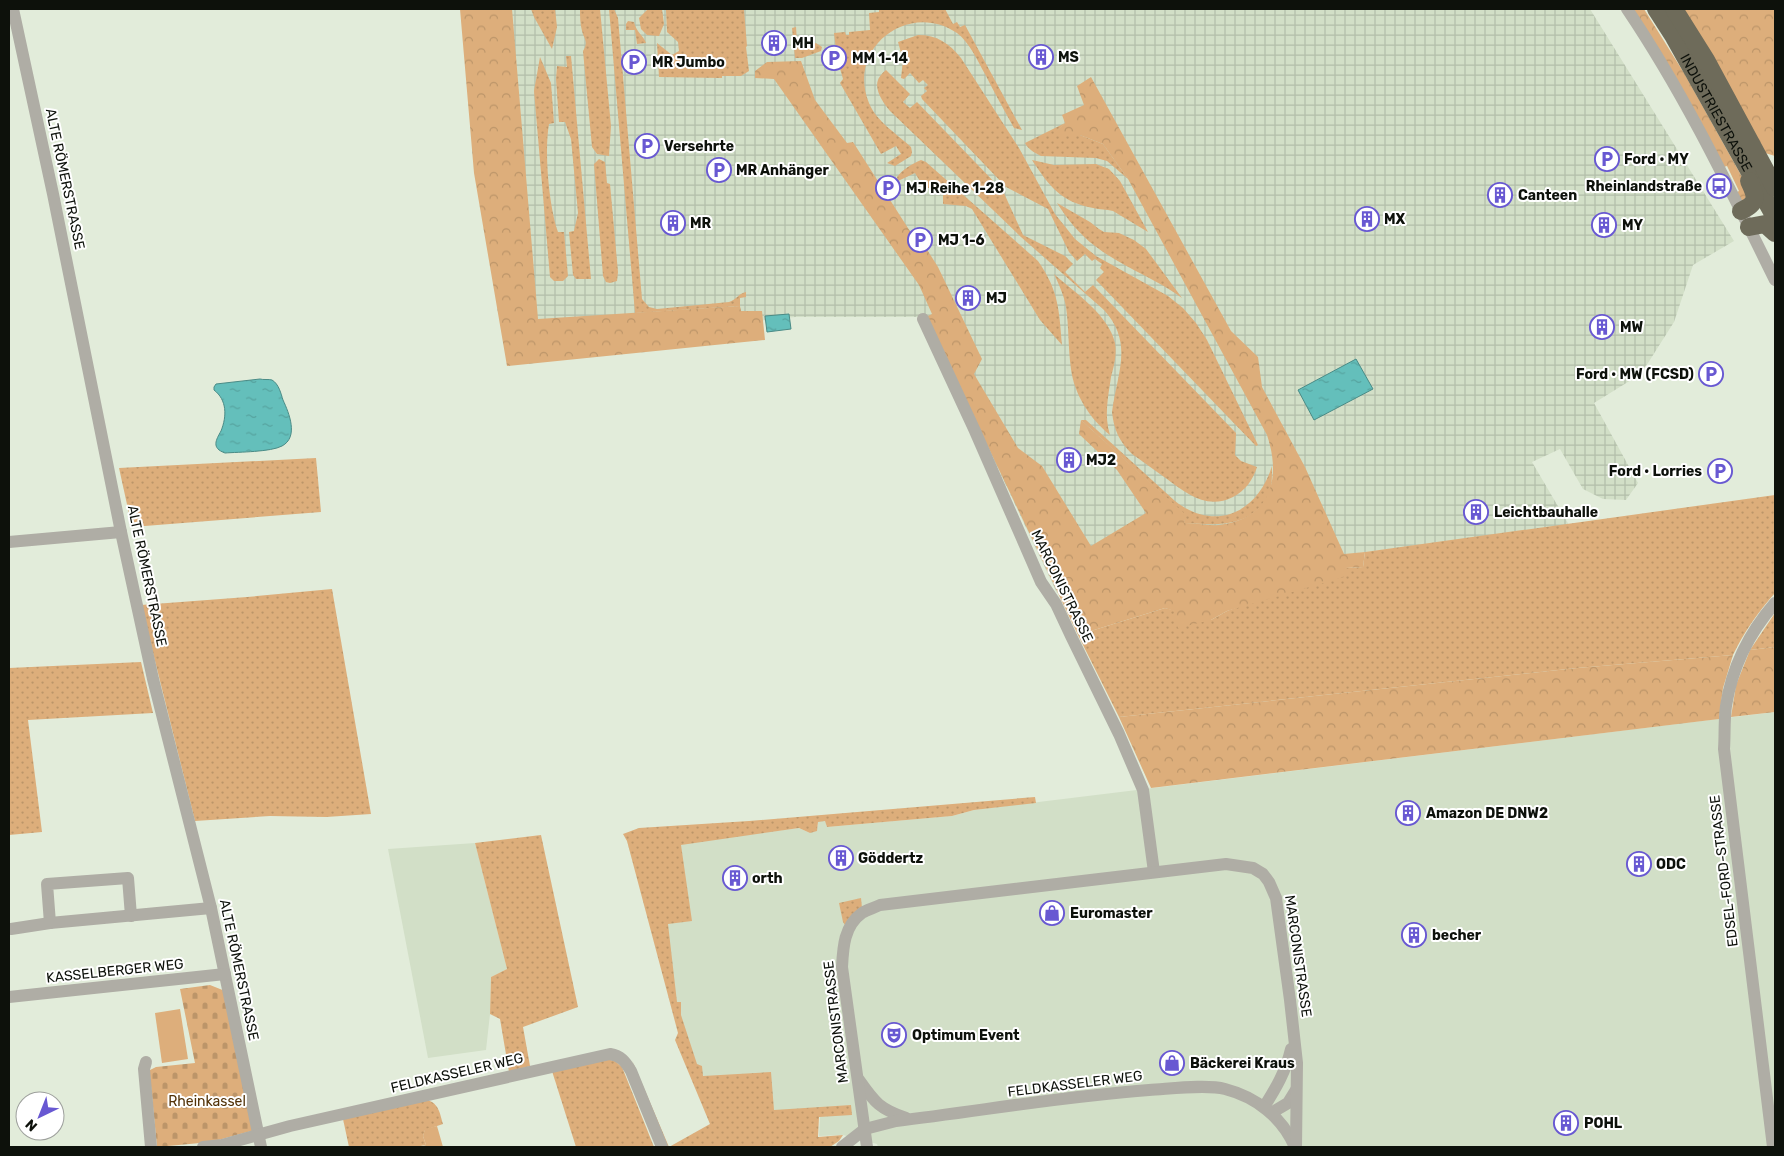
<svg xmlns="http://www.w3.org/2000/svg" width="1784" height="1156" font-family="Rubik,sans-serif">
  <defs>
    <pattern id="industrial-grid" width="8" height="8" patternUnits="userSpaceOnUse" patternTransform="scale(1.25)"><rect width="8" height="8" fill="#d2dfc7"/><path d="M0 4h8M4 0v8" fill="none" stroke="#b3beaa"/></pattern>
    <pattern id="grass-dots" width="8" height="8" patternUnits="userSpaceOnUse" patternTransform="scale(1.25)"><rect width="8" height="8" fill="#ddae7b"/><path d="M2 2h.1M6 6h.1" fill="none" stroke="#bc9569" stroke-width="1.8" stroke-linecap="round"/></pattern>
    <pattern id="forest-crowns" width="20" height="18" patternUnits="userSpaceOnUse" patternTransform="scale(1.25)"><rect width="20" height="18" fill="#ddae7b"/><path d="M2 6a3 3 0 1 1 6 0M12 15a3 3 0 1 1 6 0" fill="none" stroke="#bc9569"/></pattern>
    <pattern id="cemetery-stones" width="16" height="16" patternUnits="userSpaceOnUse" patternTransform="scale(1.25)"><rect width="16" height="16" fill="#ddae7b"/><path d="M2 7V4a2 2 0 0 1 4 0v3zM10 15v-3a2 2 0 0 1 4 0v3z" fill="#bc9569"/></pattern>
    <pattern id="water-ripples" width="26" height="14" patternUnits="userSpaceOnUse" patternTransform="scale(1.25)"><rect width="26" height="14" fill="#64bfbb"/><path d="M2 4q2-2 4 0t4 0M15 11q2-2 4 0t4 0" fill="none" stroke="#56a39f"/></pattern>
  </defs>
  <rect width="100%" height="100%" fill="#e2ecda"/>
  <!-- built -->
  <g fill="#d2dfc7">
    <polygon points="1775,712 1775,1147 878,1147 877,1144 843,1135 819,1136 820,1117 710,1124 627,841 743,835 799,828 810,833 818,828 818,821 825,820 827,827 952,816 974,810"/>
    <polygon points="475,843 507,969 491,977 490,1014 486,1050 428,1058 388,849"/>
  </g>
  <!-- industrial -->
  <polygon fill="url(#industrial-grid)" points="494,9 1590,9 1734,241 1693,265 1674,322 1648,363 1636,377 1594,403 1638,483 1626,500 1603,499 1583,489 1560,449 1532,462 1569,525 1057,593 926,317 795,317 739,323 524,336"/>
  <!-- grass -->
  <g fill="url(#grass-dots)">
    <polygon points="531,9 555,9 557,27 552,49 534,17"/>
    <path d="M580,9h20l11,117 -2,30 -12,-2 -5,-7 -9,-96c6,-9 1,-12 -1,-20 -2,-7 -2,-15 -2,-22z"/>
    <path d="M609,9h5l4,9 24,281 7,8 8,2 72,-7c7,-2 10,-9 17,-10v5l-6,1v8l-105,7z"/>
    <polygon points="648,9 662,9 664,24 659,36 647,35 641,29 639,18"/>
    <polygon points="675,9 744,10 747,46 746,47 749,71 741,76 722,76 722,78 659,77 657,43 672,55 679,51 678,42 667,32 666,10"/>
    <path d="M879,9h66l8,15 4,-2 3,5 5,-2 57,105 -8,-2c-10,-18 -20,-36 -29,-54 -8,-14 -15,-31 -28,-41 -48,-33 -111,15 -88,70 7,18 28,31 42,44l1,5 -1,4 -16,10 -8,-3 14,-9 -5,-8 -15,8 -41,-71 3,-4 -6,-21 -3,-25 11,-1 1,3h3v-3l21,-2 -1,-17 10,-1z"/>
    <path d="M628,21l6,1c2,10 10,14 12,21l-9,1 -2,-14h-9v-6z"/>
    <path d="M796,27l1,15c7,4 11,4 19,1l6,4 -1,4 -19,7h-7l-3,-30z"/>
    <path d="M918,35c19,0 31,8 43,23l58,90 36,66 20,25 21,17 72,40 15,12 13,15 11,17 51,105 -2,1 -160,-166 8,-8 -4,-4 2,-4 -7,-5 -3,2 -7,-7 -8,7 -8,-9 -21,-43 -42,-22 -84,-88 -1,-3 6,-5 -3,-3 4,-3 -5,-5 -4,3 -9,-10 -6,6 -3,-1 2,-18 -5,-18z"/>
    <polygon points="566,56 571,56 591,279 576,279 573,275 569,232 574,231 578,213 571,139 565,122 559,122 556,79 557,66 567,67"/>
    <path d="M540,57l11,26 3,40 -5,1c-5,27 0,83 9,108h6l4,44 -5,5h-9l-4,-4 -16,-186z"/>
    <path d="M886,70l24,24 -7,8 7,6 7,-6 86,89 20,44 42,21 8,8 -8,8 20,20 8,-7 143,148 -1,22 6,6 16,6c-4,13 -12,24 -24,30 -26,13 -46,-3 -66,-18 -12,-8 -23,-17 -35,-25 -13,-13 -18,-24 -20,-42 5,-39 22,-69 -8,-102l-83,-73 -131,-126c-6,-7 -16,-21 -12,-31 1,-3 5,-8 8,-10z"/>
    <path d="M1065,123l-11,12h26l23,9 25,35 -21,-18 -11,-3 -55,-2c-6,-3 -13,-7 -16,-13z"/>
    <polygon points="599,159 605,162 607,183 610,184 618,272 617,281 610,283 606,282 603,276 594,164"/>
    <path d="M921,160l5,2 112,99c21,30 21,49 24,84l-22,-25 -68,-111 -6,-3 -23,-2v-16h-19l-9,-15 -17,8 -1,-4c6,-8 15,-13 24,-17z"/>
    <path d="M1032,160l22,5 42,-1 13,5 11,12 28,51 -35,-21c-7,-2 -13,-1 -20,-3 -32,-6 -44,-22 -61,-48z"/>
    <path d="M1057,203l33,19 9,7 5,3 15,1 15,7 12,9 36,49c-27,-20 -60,-31 -87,-52 -16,-12 -27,-26 -38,-43z"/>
    <path d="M1054,274c20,18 55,41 61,69 2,12 -1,23 -4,34 -3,21 -7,38 -1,58 -20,-16 -36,-41 -39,-66 -3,-20 -2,-42 -5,-62 -2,-12 -7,-22 -12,-33z"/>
    <path d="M1081,420h5l89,81c41,32 83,11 97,-35 0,7 0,16 -1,23 -2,7 -6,12 -10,17 -21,23 -50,18 -77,17l1,-8z"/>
    <polygon points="316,458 321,512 132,527 119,468"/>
    <path d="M1775,495v98c-17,19 -31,39 -42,62l-156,13 -458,49 -41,-82 87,-27 46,12 16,-9 119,-43 17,-1 2,-15z"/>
    <polygon points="332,589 371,814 326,817 270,816 195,821 141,605 247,597"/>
    <polygon points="1775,613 1775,647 1750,650"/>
    <polygon points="141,662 153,713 28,720 42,832 9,835 9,668"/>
    <polygon points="1035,797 1036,803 974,810 952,816 827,827 825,821 818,822 817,831 810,833 799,828 681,845 692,921 668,924 677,1002 681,1002 681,1015 697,1064 702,1066 703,1076 771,1072 774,1110 851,1105 852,1115 819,1117 818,1137 843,1135 839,1141 830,1147 665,1147 632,1060 669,1147 710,1124 675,1040 678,1033 627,841 623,834 639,828 749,821"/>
    <polygon points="541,835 578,1007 523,1027 530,1066 509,1072 500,1019 490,1014 491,977 507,969 475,843"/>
    <polygon points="861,898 862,908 845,925 843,922 839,903"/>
    <polygon points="606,1059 615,1061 622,1067 654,1147 576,1147 552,1071"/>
    <path d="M427,1100c12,3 13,14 16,24l-18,6 -2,6 3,9 -11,2h-66l-6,-28z"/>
  </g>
  <!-- forest -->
  <g fill="url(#forest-crowns)">
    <polygon points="460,9 512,9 538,319 740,306 741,311 762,311 765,340 507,366 474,173"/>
    <polygon points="1633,9 1644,9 1684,73 1751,193 1742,201 1737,192 1739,191 1727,166 1724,167"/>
    <polygon points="1683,9 1775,9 1775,156 1765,153"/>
    <path d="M801,61l14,39 32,43 6,-1 69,108 4,-2 12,19 44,92 -8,15 44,74 24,18 49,80 55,-33 -29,-43 -38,-36 2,-14 105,95 -2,8c12,0 23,3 35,2 51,-6 63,-45 48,-90l-139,-256 -25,-35 -23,-9h-27l12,-12 -3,-8 22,-10 -7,-19 14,-9 140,254 27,26 4,30 43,80 39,87 21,-2 -2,15 -17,1 -2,9 -117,34 -16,9 -33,8 -4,-17 -9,-3 -87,27 -152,-318 6,-3 -13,-29 -145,-206 -19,-1v-7l12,-9z"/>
    <polygon points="1775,647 1775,712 1731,717 1736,685 1750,650"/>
    <polygon points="1733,655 1723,688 1719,719 1151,788 1119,717 1577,668"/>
  </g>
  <!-- cemetery -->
  <polygon fill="url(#cemetery-stones)" points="210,985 225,991 255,1130 211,1142 157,1147 150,1076 150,1070 156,1067 195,1063 180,989"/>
  <!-- green -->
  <g fill="#ddae7b">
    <polygon points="180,1009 188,1059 162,1063 155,1013"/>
    <polygon points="437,1126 443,1147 420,1147 426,1145 423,1136 425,1129"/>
  </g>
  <!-- water -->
  <g fill="url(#water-ripples)" stroke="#4a8b86">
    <polygon points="789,314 791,329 767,332 765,316"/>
    <polygon points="1356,359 1373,389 1314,420 1298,390"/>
    <path d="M260,379c3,1 9,0 12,1 7,4 9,14 11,20 6,13 16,37 -1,46 -11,6 -43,6 -57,7 -14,-5 -9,-13 -4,-22 6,-15 6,-31 -7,-41v-3l2,-3z"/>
  </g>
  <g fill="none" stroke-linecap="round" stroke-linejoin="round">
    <!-- minor -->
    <g stroke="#afada5" stroke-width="12">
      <polyline points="13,9 53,194 121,532 153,679 211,908 261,1147"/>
      <path d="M1627,9c58,86 102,178 148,271"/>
      <polyline points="923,319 975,431 1041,582 1056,604 1071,636 1119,734 1143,790 1154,872"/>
      <polyline points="9,542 121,532"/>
      <polyline points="50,923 47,884 128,878 131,916"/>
      <polyline points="11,929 50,923 211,908"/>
      <polyline points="9,997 225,974"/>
      <polyline points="146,1062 144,1069 151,1147"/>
      <path d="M859,1080c16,23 21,29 47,38"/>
      <path d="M1264,1107c12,-19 22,-36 27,-58"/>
      <polyline points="1271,1113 1288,1103 1296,1090"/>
      <path d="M203,1147l19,-2 68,-19 320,-72c11,2 15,7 21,17l31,76"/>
      <path d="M842,1147l23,-18 31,-8c84,-10 169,-25 253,-31 20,-1 57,-6 76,-1 31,8 57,28 70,58"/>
      <path d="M867,1147l-25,-180c1,-20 2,-41 20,-54 4,-3 12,-5 18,-8l346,-41 27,4 10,6 6,8 7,16 14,102 7,63 -1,84"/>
      <path d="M1773,1147l-49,-398c1,-14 0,-29 2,-43 6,-39 23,-73 49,-103"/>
    </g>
    <!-- highway -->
    <g stroke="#6e6b5a" stroke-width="18">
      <path id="s1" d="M1656,9l18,28 101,180"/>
      <polyline points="1674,9 1706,60 1775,188"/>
      <path d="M1741,211c17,-9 16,-13 8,-30"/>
      <polyline points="1749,227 1765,224 1775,233"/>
    </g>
  </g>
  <!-- icons -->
  <defs>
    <symbol id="building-ring" viewBox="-11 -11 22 22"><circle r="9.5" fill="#fff" stroke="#6858d2" stroke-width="1.5"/><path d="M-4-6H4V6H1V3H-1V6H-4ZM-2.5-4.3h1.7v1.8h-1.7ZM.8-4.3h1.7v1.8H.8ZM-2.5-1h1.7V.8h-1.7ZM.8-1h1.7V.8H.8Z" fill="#6858d2"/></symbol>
    <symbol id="parking-ring" viewBox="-11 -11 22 22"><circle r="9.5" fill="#fff" stroke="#6858d2" stroke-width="1.5"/><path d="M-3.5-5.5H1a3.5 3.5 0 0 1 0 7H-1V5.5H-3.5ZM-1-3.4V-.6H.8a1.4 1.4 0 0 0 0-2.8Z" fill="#6858d2"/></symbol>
    <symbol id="bus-ring" viewBox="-11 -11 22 22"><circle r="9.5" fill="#fff" stroke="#6858d2" stroke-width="1.5"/><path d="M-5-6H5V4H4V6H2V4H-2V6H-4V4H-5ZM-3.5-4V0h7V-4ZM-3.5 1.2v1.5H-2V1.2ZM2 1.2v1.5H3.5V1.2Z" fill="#6858d2"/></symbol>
    <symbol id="shop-ring" viewBox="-11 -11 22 22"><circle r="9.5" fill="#fff" stroke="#6858d2" stroke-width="1.5"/><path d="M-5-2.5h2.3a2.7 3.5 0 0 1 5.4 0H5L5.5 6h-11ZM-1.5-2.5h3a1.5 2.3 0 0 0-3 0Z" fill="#6858d2"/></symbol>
    <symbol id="theatre-ring" viewBox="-11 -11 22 22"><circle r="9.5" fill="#fff" stroke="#6858d2" stroke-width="1.5"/><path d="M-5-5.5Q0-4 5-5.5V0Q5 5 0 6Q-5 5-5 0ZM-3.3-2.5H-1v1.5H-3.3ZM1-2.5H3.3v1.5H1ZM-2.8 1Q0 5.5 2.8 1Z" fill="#6858d2"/></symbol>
  </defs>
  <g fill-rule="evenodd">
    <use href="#building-ring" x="760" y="29" width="28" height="28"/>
    <use href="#building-ring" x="1027" y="43" width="28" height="28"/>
    <use href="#parking-ring" x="820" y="44" width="28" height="28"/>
    <use href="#parking-ring" x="620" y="48" width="28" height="28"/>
    <use href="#parking-ring" x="633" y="132" width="28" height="28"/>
    <use href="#parking-ring" x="1593" y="145" width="28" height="28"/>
    <use href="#parking-ring" x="705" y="156" width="28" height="28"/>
    <use href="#bus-ring" x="1705" y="172" width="28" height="28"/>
    <use href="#parking-ring" x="874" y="174" width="28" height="28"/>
    <use href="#building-ring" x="1486" y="181" width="28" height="28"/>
    <use href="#building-ring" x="1353" y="205" width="28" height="28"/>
    <use href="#building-ring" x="659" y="209" width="28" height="28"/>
    <use href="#building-ring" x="1590" y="211" width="28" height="28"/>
    <use href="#parking-ring" x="906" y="226" width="28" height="28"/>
    <use href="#building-ring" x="954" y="284" width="28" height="28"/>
    <use href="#building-ring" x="1588" y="313" width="28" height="28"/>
    <use href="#parking-ring" x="1697" y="360" width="28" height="28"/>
    <use href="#building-ring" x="1055" y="446" width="28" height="28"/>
    <use href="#parking-ring" x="1706" y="457" width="28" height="28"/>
    <use href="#building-ring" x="1462" y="498" width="28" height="28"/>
    <use href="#building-ring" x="1394" y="799" width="28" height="28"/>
    <use href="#building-ring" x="827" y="844" width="28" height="28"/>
    <use href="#building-ring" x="1625" y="850" width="28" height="28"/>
    <use href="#building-ring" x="721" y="864" width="28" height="28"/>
    <use href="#shop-ring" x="1038" y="899" width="28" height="28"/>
    <use href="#building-ring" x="1400" y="921" width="28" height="28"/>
    <use href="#theatre-ring" x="880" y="1021" width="28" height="28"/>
    <use href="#shop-ring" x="1158" y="1049" width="28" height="28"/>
    <use href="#building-ring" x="1552" y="1109" width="28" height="28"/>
  </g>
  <g text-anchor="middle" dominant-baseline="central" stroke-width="4" stroke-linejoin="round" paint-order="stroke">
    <!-- poi labels -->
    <g font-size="14" font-weight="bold" fill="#0d110b" stroke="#fff" text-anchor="start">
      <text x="792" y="43">MH</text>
      <text x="1058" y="57">MS</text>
      <text x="852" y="58">MM 1-14</text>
      <text x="652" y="62">MR Jumbo</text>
      <text x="664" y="146">Versehrte</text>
      <text x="1624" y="159">Ford • MY</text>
      <text x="736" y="170">MR Anhänger</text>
      <text x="1702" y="186" text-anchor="end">Rheinlandstraße</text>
      <text x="906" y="188">MJ Reihe 1-28</text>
      <text x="1518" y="195">Canteen</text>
      <text x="1384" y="219">MX</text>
      <text x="690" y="223">MR</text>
      <text x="1622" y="225">MY</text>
      <text x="938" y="240">MJ 1-6</text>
      <text x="986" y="298">MJ</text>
      <text x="1620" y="327">MW</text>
      <text x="1694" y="374" text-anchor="end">Ford • MW (FCSD)</text>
      <text x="1086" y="460">MJ2</text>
      <text x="1702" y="471" text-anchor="end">Ford • Lorries</text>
      <text x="1494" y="512">Leichtbauhalle</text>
      <text x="1426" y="813">Amazon DE DNW2</text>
      <text x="858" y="858">Göddertz</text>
      <text x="1656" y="864">ODC</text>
      <text x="752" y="878">orth</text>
      <text x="1070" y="913">Euromaster</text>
      <text x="1432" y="935">becher</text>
      <text x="912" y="1035">Optimum Event</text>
      <text x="1190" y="1063">Bäckerei Kraus</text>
      <text x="1584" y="1123">POHL</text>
    </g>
    <!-- street labels -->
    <g font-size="14" fill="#0d110b" stroke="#fff">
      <text stroke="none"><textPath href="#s1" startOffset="120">INDUSTRIESTRASSE</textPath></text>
      <text transform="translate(65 179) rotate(78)">ALTE RÖMERSTRASSE</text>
      <text transform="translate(147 576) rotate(78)">ALTE RÖMERSTRASSE</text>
      <text transform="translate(1062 586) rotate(64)">MARCONISTRASSE</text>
      <text transform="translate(1724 871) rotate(-97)">EDSEL-FORD-STRASSE</text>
      <text transform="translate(1298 956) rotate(82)">MARCONISTRASSE</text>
      <text transform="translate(239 970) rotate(78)">ALTE RÖMERSTRASSE</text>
      <text transform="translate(115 971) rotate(-6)">KASSELBERGER WEG</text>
      <text transform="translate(836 1022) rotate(-97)">MARCONISTRASSE</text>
      <text transform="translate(457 1073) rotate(-13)">FELDKASSELER WEG</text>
      <text transform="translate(1075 1084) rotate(-7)">FELDKASSELER WEG</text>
    </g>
    <!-- park labels -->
    <g font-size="14" fill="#523208" stroke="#fff">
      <text x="207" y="1101">Rheinkassel</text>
    </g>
  </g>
  <!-- border -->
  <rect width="1784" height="1156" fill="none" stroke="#0d110b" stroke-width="20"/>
  <!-- north arrow -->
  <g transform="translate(40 1116) rotate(223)"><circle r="24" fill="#ffffff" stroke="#9ea09d"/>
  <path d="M0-4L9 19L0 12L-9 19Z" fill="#6858d2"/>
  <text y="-8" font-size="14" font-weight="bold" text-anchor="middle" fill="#0d110b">N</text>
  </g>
</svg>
